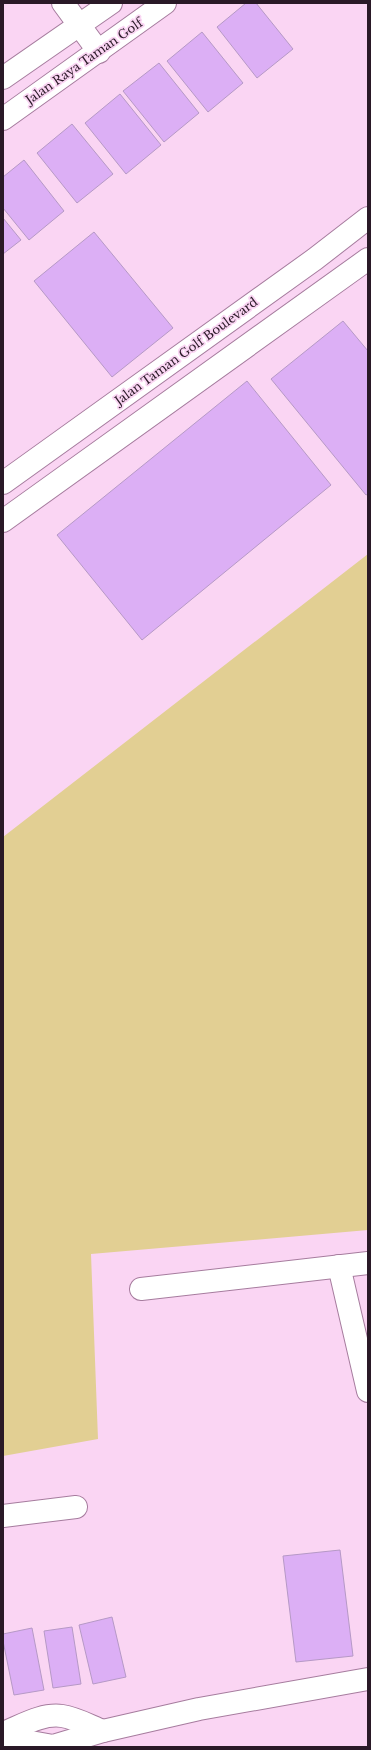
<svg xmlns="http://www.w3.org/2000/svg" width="371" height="1750" font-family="'Libre Baskerville',serif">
  <rect width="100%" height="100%" fill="#fad5f3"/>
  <!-- green -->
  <polygon fill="#e2cf93" points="368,554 368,1230 91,1254 98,1439 3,1456 3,837"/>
  <!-- building -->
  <g fill="#dcaff5" stroke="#b699c6">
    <polygon points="246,3 256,3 293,49 257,78 217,27"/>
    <polygon points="202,32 243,83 208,112 167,61"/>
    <polygon points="159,63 199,113 164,142 123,91"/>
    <polygon points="120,94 161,145 126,174 85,123"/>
    <polygon points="72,124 113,174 77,203 37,153"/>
    <polygon points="24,160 64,211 29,240 3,208 3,177"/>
    <polygon points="3,218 21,240 3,254"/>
    <polygon points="94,232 173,328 112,377 34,281"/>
    <polygon points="343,321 368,351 368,494 366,495 271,379"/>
    <polygon points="247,381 331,485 142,640 57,535"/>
    <polygon points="340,1550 353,1656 296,1662 283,1556"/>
    <polygon points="112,1617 126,1677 93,1684 79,1625"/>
    <polygon points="72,1627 81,1684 53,1688 44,1631"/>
    <polygon points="32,1628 44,1690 14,1695 3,1641 3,1634"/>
  </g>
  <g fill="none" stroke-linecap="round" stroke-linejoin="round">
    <defs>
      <g id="minor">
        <polyline points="63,3 99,52"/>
        <polyline points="3,78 111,3"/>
        <polyline points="3,119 165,3"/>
        <polyline points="339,1266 368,1391"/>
        <polyline points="141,1289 368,1263"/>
        <polyline points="3,1516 76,1507"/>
        <path d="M3,1733c18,-7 39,-20 59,-17 14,2 28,10 41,15"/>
        <polyline points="3,1737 53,1746 103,1731 199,1709 368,1679"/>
      </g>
      <g id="tertiary">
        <polyline points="3,483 315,259 368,218"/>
        <polyline points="3,521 368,259"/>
      </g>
    </defs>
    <!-- minor casing -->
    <use href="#minor" stroke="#a67c9e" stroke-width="24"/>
    <!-- tertiary casing -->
    <use href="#tertiary" stroke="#a67c9e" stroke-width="24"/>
    <!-- minor -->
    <use href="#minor" stroke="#fff" stroke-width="22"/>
    <!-- tertiary -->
    <use href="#tertiary" stroke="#fff" stroke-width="22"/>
  </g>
  <g text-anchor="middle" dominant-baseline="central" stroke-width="3.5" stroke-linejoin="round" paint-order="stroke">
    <!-- street labels -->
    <g font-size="12" fill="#2a1927" stroke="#fad5f3">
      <text transform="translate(84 61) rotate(-35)">Jalan Raya Taman Golf</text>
      <text transform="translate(186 351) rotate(-36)">Jalan Taman Golf Boulevard</text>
    </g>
  </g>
  <!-- border -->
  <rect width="371" height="1750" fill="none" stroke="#2a1927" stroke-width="8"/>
</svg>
